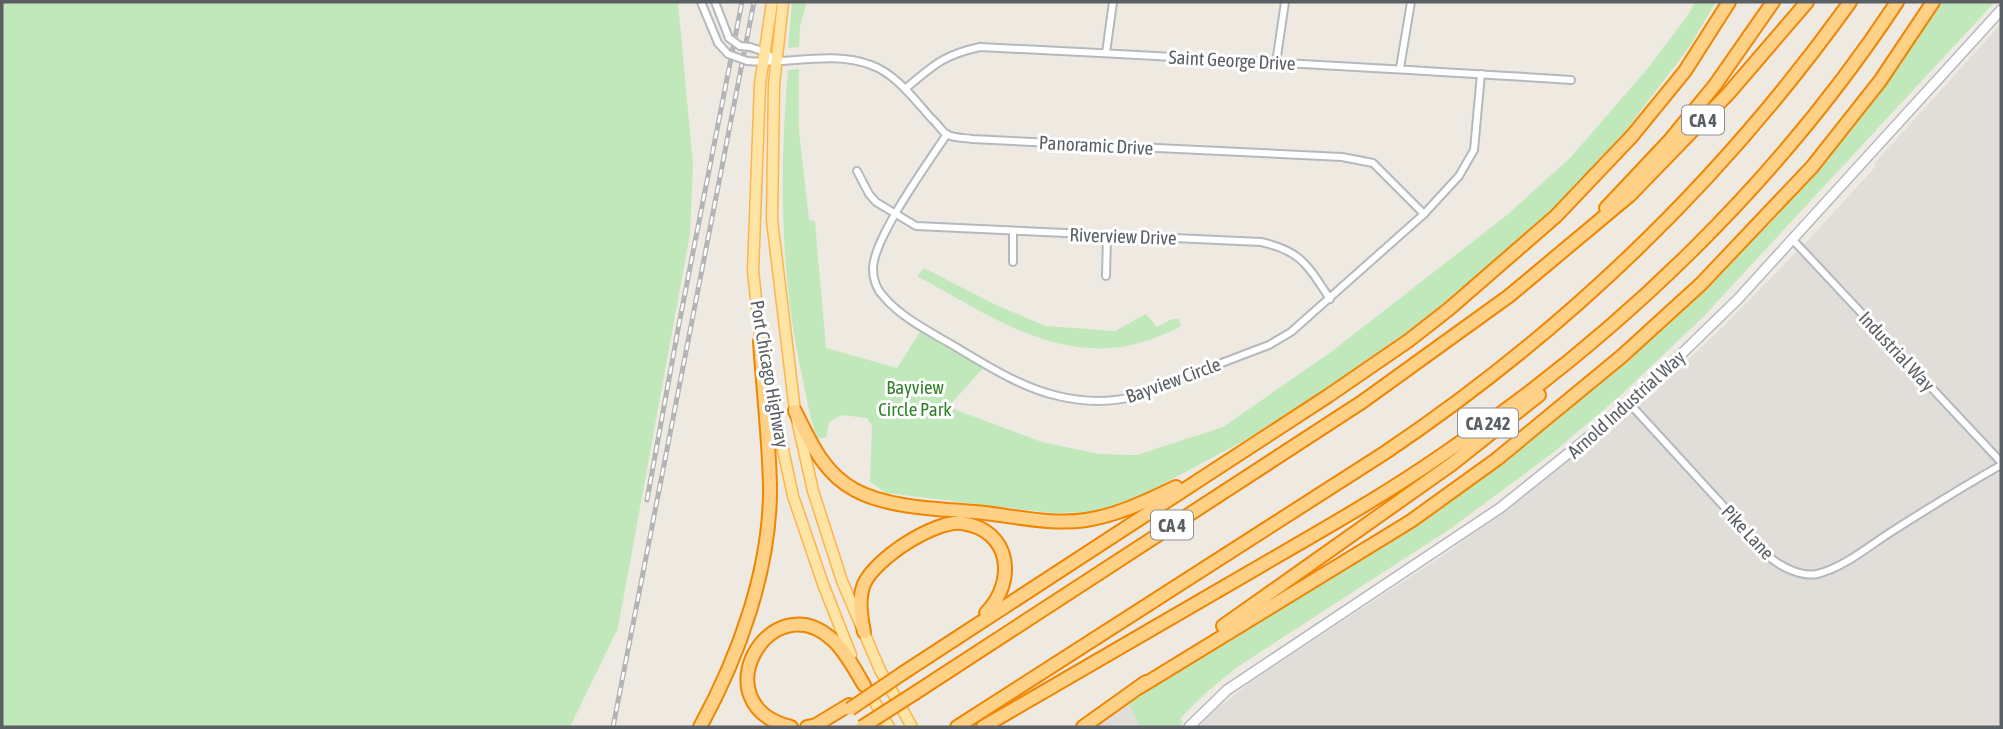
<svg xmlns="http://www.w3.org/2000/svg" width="2003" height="729" font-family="'Asap Condensed',sans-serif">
  <rect width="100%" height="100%" fill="#eeeae1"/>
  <!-- industrial -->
  <g fill="#e1ddd9">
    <polygon points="2001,24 2001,727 1200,727 1209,715 1257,677 1450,551 1648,398 1725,325 1813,235 1876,166 1874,164"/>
    <polygon points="1125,697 1142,727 1083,727"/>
  </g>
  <!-- green -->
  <g fill="#c1e8bb">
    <polygon points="2,2 678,2 693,165 690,234 618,628 570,727 2,727"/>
    <polygon points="792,2 807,2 800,26 799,47 788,48"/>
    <path d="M1695,2h21l-26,44 -66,87 -67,74 -82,74 -116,86 -110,71 -118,63 -40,11 -39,1 -166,-20 -16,-11 2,-56 -5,-8 -25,-3 -13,7 -3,16h-9c-7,-19 -10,-38 -14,-58 -23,-102 -24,-206 -15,-310l11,-1v62l10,88 6,3 11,126 71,20 26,-41 63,38 -38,42 94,35 57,12 38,1 86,-28 108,-75 176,-137 64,-58 77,-89 40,-53z"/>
    <path d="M1933,2h57l3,2 -290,313 -82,78 -67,57 -104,77 -211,137c-21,16 -41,33 -59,53l3,3 -5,5h-37l-16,-30 261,-159 236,-182 190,-189z"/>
    <path d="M924,268l72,37 50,21 69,5 31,-17 11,13 15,-8h7l2,7c-100,55 -176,-2 -264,-50z"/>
  </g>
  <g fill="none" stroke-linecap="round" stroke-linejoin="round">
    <defs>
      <g id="street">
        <polyline points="701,2 718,43 728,54"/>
        <polyline points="715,2 729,38"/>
        <polyline points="750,47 765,52 775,60"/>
        <polyline points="1106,53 1113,2"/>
        <path d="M747,61c40,4 85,-11 124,4 25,9 43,34 60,53 5,4 10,12 15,16 6,4 19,4 26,5l370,18 31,6 51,51"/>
        <polyline points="1276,63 1285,2"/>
        <polyline points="1400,68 1411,2"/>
        <path d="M905,89c29,-24 38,-34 75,-42 197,10 394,20 591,33"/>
        <path d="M947,134c-19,29 -73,103 -74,134 0,11 4,22 11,29 17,20 43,33 65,46 34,20 70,44 109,53 25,6 49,7 74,1l137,-52 22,-13 133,-118 35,-38 15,-26 7,-76"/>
        <path d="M857,171l12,23 7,8 40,24 345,16c41,9 47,24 69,57"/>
        <polyline points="1013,231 1013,262"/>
        <polyline points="1793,240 2001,462"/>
        <polyline points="1106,276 1107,235"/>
        <path d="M1630,404l142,155c11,9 31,18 45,15 26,-6 52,-28 74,-42 36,-23 73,-46 110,-67"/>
      </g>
      <polyline id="secondary" points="1189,727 1227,690 1500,508 1630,404 1738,299 2001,10"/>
      <g id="primary">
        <polyline points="783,2 774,84 772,220 795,411 813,491 842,581 880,670 912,727"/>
        <polyline points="761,346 753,271 760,84 772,2"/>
        <polyline points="767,375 793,496 823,584 851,655"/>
        <polyline points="868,690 889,727"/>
      </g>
      <g id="highway">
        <polyline points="1606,208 1670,140 1715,85 1773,2"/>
        <path d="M795,411c15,30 28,62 60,79 34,19 91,19 130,23 33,4 69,12 101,7 32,-5 61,-19 90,-33"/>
        <polyline points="1223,626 1452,464 1539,395"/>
        <path d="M864,632c-3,-16 -6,-33 0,-48 11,-25 70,-64 98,-61 49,7 55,58 24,90"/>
        <polyline points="903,673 1328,396 1408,341 1449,309 1556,216 1632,136 1685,71 1729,2"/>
        <polyline points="1140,687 1411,521 1497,459 1622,356 1701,284 1812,167 1880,81 1933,2"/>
        <polyline points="915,693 1362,402 1509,296 1630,195 1728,94 1807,2"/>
        <path d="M700,727c39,-71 71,-159 70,-241 -1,-48 -7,-97 -10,-145"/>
        <path d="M791,727c-91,-22 -21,-145 42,-87 13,12 22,30 31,45"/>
        <polyline points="807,727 816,725 849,705"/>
        <path d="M957,727l429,-275c181,-122 337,-273 464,-450"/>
        <path d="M983,727c89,-51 178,-103 267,-155 65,-38 130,-74 192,-117 178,-120 337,-274 455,-453"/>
        <polyline points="1083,727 1146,682"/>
      </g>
    </defs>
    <!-- street casing -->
    <use href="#street" stroke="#b4b9bd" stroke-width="10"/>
    <!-- secondary casing -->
    <use href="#secondary" stroke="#b5babf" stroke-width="12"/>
    <!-- primary casing -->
    <use href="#primary" stroke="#feb44a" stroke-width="13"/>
    <!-- highway casing -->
    <use href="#highway" stroke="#ef8500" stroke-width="16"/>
    <!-- street -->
    <use href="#street" stroke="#fff" stroke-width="6"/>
    <!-- secondary -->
    <use href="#secondary" stroke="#fff" stroke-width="9"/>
    <!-- primary -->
    <use href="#primary" stroke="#ffe5a5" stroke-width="10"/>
    <!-- highway -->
    <use href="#highway" stroke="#ffd187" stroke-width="12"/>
    <defs>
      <g id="rail">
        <polyline points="647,500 679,324 742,2"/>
        <polyline points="613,727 754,2"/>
      </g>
    </defs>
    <!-- rail casing -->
    <use href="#rail" stroke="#b3b4b5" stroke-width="5"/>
    <!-- rail -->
    <use href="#rail" stroke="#fff" stroke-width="2.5" stroke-dasharray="8" stroke-linecap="butt"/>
    <defs>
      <g id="street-bridge">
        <polyline points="729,38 740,46 750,47"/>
        <polyline points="728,54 747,61"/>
      </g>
      <g id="highway-bridge">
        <polyline points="850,709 903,673"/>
        <polyline points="862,727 915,693"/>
      </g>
    </defs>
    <!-- street-bridge casing -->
    <use href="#street-bridge" stroke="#b4b9bd" stroke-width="10" stroke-linecap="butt"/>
    <!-- highway-bridge casing -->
    <use href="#highway-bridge" stroke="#ef8500" stroke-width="16" stroke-linecap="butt"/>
    <!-- street-bridge -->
    <use href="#street-bridge" stroke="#fff" stroke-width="6"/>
    <!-- highway-bridge -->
    <use href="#highway-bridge" stroke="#ffd187" stroke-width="12"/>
  </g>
  <g text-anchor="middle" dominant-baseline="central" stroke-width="6" stroke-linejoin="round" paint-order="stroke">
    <!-- shield labels -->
    <g fill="#fff" stroke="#8c8f92" stroke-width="2">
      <rect x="1682" y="105.5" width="42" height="29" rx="5"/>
      <rect x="1458" y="408.5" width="60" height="29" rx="5"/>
      <rect x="1151" y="510.5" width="42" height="29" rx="5"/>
    </g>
    <g font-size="18" font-weight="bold" fill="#5a5f64">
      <text x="1703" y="120">CA 4</text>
      <text x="1488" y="423">CA 242</text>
      <text x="1172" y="525">CA 4</text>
    </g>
    <!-- street labels -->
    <g font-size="19" fill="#5a5f64" stroke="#fff">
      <text transform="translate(1232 60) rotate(3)">Saint George Drive</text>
      <text transform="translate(1096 145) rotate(3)">Panoramic Drive</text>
      <text transform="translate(1123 236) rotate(2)">Riverview Drive</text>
      <text transform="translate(1897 351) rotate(47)">Industrial Way</text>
      <text transform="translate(770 374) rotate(80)">Port Chicago Highway</text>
      <text transform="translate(1173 380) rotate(-20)">Bayview Circle</text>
      <text transform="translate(1626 404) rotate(-42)">Arnold Industrial Way</text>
      <text transform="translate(1748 532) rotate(47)">Pike Lane</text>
    </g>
    <!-- park labels -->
    <g font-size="19" fill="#33822b" stroke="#fff">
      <text x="915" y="387">Bayview<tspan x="915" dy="22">Circle Park</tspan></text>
    </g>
  </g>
  <!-- border -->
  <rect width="2003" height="729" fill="none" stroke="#5a5f64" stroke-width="7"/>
</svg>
